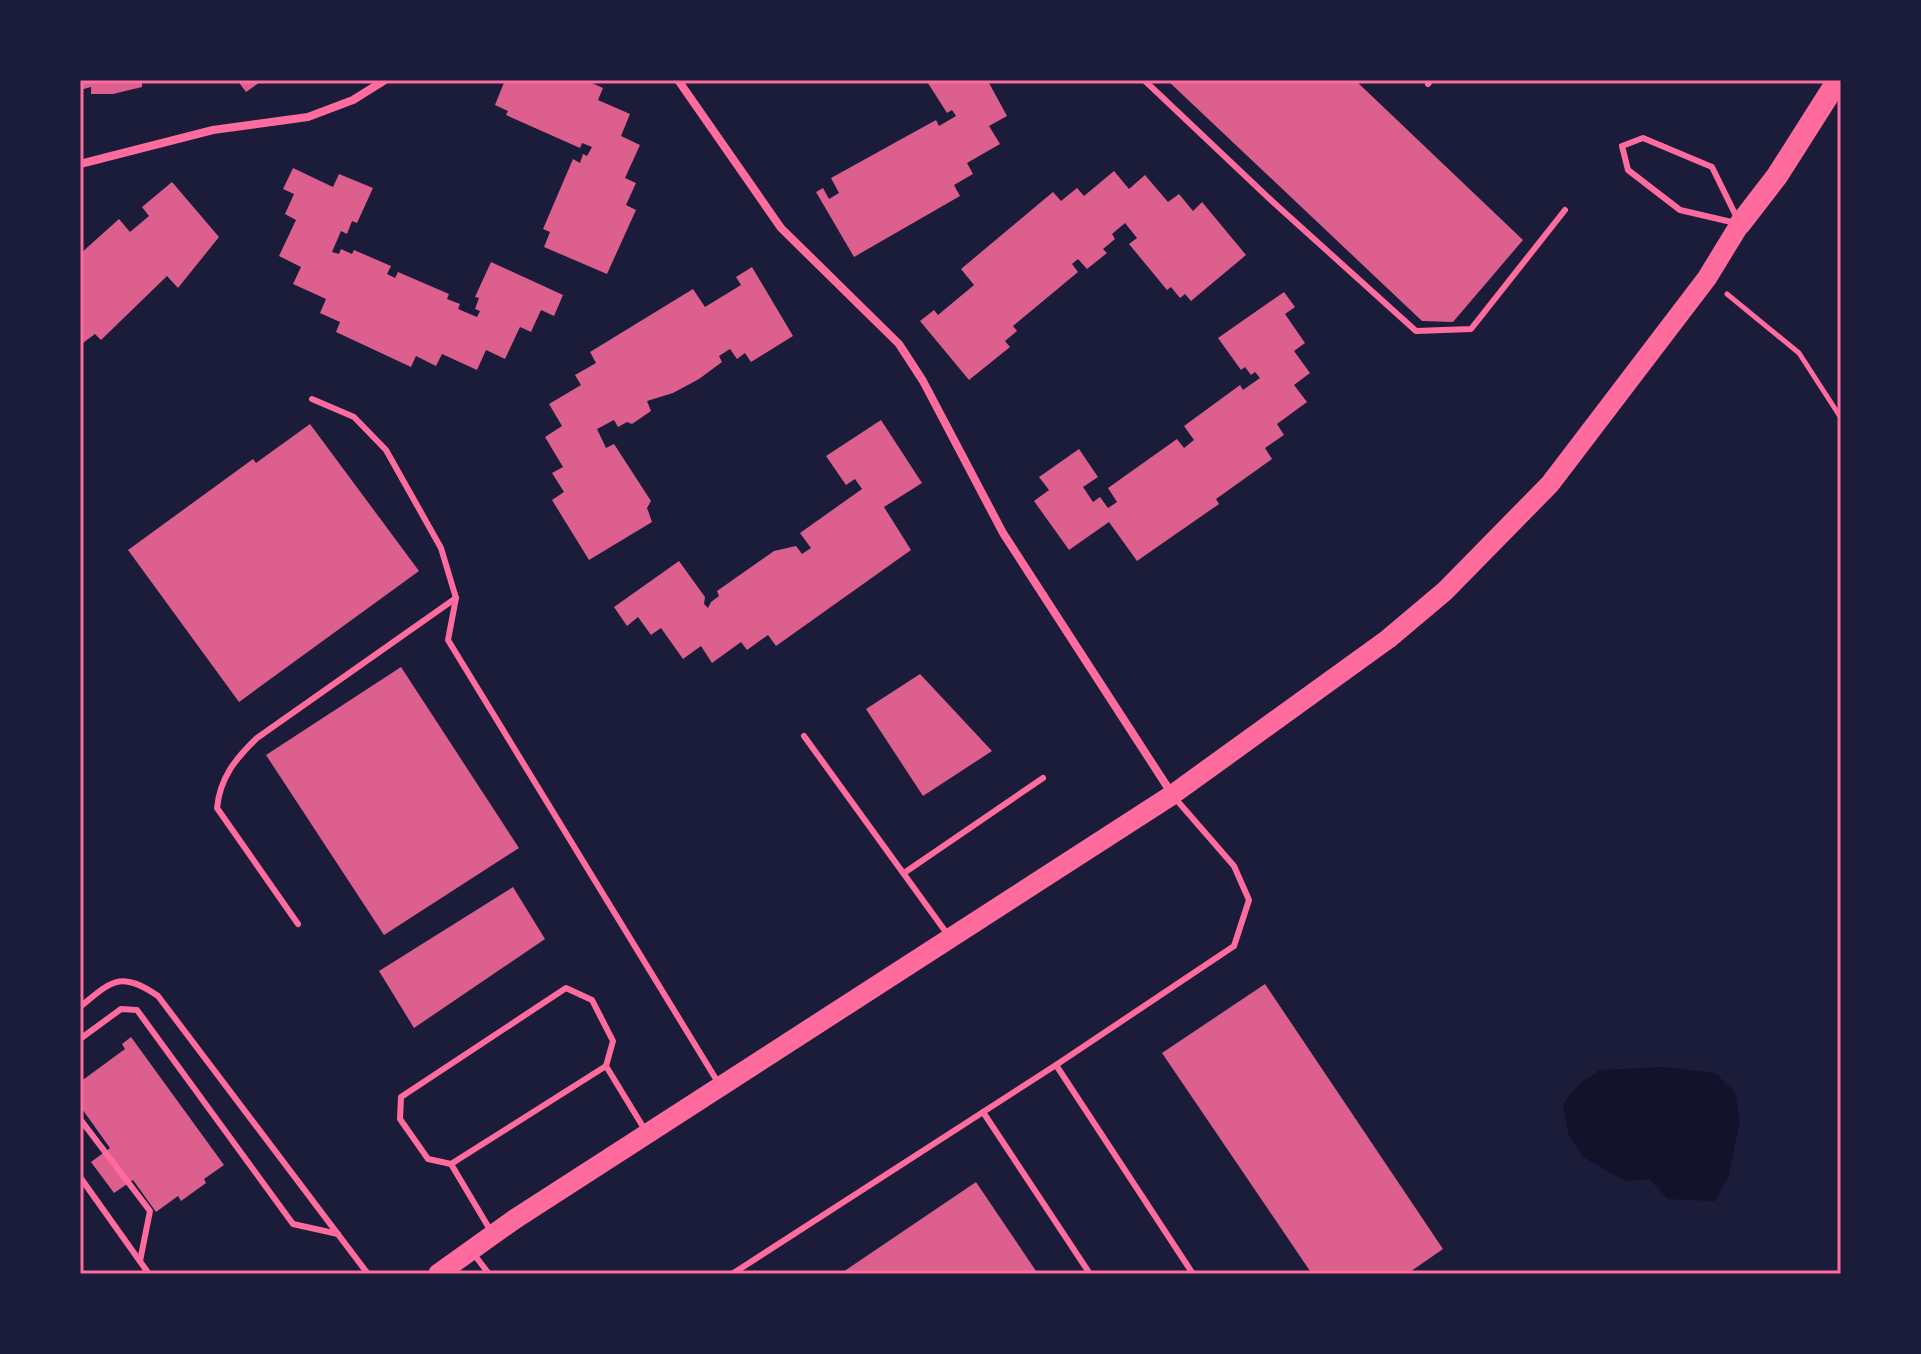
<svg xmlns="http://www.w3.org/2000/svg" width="1921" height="1354" font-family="'IBM Plex Serif',serif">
  <rect width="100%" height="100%" fill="#1b1b3a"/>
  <!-- water -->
  <polygon fill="#12122b" points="1663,1067 1715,1073 1735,1092 1740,1121 1728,1178 1715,1201 1668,1199 1649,1179 1625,1181 1583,1157 1569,1136 1563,1104 1580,1083 1600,1070"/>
  <!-- building -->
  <g fill="#dd5f8e">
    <polygon points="80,80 142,80 142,87 113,94 91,94 91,87 80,90"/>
    <polygon points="237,80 263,80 246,92"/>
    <polygon points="505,80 585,80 603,88 598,100 630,114 621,136 640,145 625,178 636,183 626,205 636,210 607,274 544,247 550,232 543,229 573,159 580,163 583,154 587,156 592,147 582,143 580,148 506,115 508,111 495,105"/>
    <polygon points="926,80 994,80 989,83 1007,116 989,126 1000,144 967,163 973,174 954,185 960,196 854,257 816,192 823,188 829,199 839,193 831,178 936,120 939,126 956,116 952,110 947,113"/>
    <polygon points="1167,80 1355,80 1523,240 1453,322 1422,321"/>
    <polygon points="293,168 333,187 339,174 373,188 357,223 352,221 347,234 341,231 332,252 339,254 341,249 352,254 354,250 391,266 387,274 395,278 398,272 449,294 447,299 460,304 458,309 477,317 480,311 475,309 479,298 475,297 491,262 563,295 554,316 541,310 531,332 520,327 505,359 486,350 477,370 442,354 436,366 416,356 411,367 336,332 340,322 320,313 326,299 293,284 301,267 279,256 296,220 285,214 294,194 283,189"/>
    <polygon points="1114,171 1129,189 1145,175 1168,202 1179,194 1193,211 1202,202 1246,255 1191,301 1185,294 1180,298 1171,287 1167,290 1129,244 1137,238 1125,223 1112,234 1115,239 1103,249 1107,253 1087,269 1078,259 1072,264 1078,272 1013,326 1017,331 1005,341 1010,347 969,380 920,321 934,310 938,315 974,285 961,269 1053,192 1061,201 1077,188 1084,196"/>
    <polygon points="172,182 219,237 178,288 167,276 101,340 95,334 80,345 80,254 119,219 130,232 149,216 142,207"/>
    <polygon points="752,267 793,336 751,362 745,353 737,359 730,349 719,356 722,362 699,379 673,393 647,401 651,411 632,424 627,422 618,427 614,420 597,429 606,448 614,444 651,501 647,508 652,522 589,560 552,500 564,492 552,473 563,467 545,437 562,426 549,404 581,385 575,375 596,363 590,352 693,289 705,307 741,285 736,277"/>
    <polygon points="1284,292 1295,307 1285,314 1305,343 1294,351 1310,373 1294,385 1307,402 1277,424 1284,435 1265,448 1272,459 1216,499 1219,504 1137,561 1109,522 1069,550 1034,501 1049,490 1039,477 1079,449 1098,477 1083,487 1093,502 1100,497 1108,508 1117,502 1108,488 1177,439 1184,448 1194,440 1184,426 1240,385 1243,390 1260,378 1255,372 1251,375 1245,367 1241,370 1218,338"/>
    <polygon points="881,420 922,483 884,507 911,550 776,646 768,635 747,650 741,642 712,663 701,646 683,659 661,628 651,635 638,617 627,626 614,607 679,561 705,597 704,604 708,608 711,602 719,596 717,591 774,551 796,546 802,554 811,548 800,533 862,489 855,479 846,485 826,456"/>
    <polygon points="310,424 419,571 239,702 128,550 253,459 256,463"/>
    <polygon points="401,667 519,848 384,935 266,755"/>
    <polygon points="920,674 992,751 923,796 866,709"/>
    <polygon points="513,887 545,939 414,1028 379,971"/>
    <polygon points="1265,984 1443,1249 1407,1274 1312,1274 1162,1053"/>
    <polygon points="131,1037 224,1165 204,1179 206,1183 181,1201 178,1196 156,1212 133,1180 114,1193 91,1162 110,1148 80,1106 80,1082 125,1049 122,1044"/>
    <polygon points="976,1182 1038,1274 840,1274"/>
  </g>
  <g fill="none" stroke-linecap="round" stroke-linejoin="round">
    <!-- path -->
    <polyline stroke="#ff6b9d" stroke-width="5" points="1727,294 1799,353 1841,418"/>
    <!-- service -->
    <g stroke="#ff6b9d" stroke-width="6">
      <polyline points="1144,80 1273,202 1416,331 1471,329 1565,210"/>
      <polyline points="1428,84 1431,80"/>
      <polygon points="1643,138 1712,167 1740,224 1680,210 1628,170 1622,146"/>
      <polyline points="312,399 354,417 386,450 441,548 456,598 448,640 719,1084"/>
      <polyline points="804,736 948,935"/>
      <polyline points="904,873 1043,778"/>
      <path d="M298,924l-81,-116c3,-30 18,-49 40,-70l199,-140"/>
      <path d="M80,1007c32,-26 40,-37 78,-11l210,278"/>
      <polyline points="80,1039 121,1009 137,1010 293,1224 338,1234"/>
      <polyline points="1056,1065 1193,1274"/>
      <polyline points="983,1112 1090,1274"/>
      <polyline points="80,1119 150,1211 140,1261"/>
      <polyline points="451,1164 606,1066"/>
      <polyline points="80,1177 149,1274"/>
      <polyline points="492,1233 451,1164 428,1159 400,1119 401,1097 566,988 592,1000 613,1041 606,1066 645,1130"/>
      <polyline points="473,1253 489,1274"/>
      <polyline points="732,1274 1056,1065 1234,946 1249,900 1234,866 1174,797"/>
    </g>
    <!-- minor -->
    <g stroke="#ff6b9d" stroke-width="8">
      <polyline points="678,80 781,228 899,344 923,381 1003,533 1172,794"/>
      <polyline points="80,164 213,130 308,117 353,100 385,80"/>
    </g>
    <!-- primary -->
    <polyline stroke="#ff6b9d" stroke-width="20" points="438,1274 515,1219 1172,795 1388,639 1445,591 1550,484 1707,278 1740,224"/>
    <!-- trunk -->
    <polyline stroke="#ff6b9d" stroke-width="22" points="1740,224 1777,176 1838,80"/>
  </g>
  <!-- border -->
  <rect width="1921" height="1354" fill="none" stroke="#1b1b3a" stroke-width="164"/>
  <rect x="82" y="82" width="1757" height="1190" fill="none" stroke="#ff6b9d" stroke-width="3"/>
</svg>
